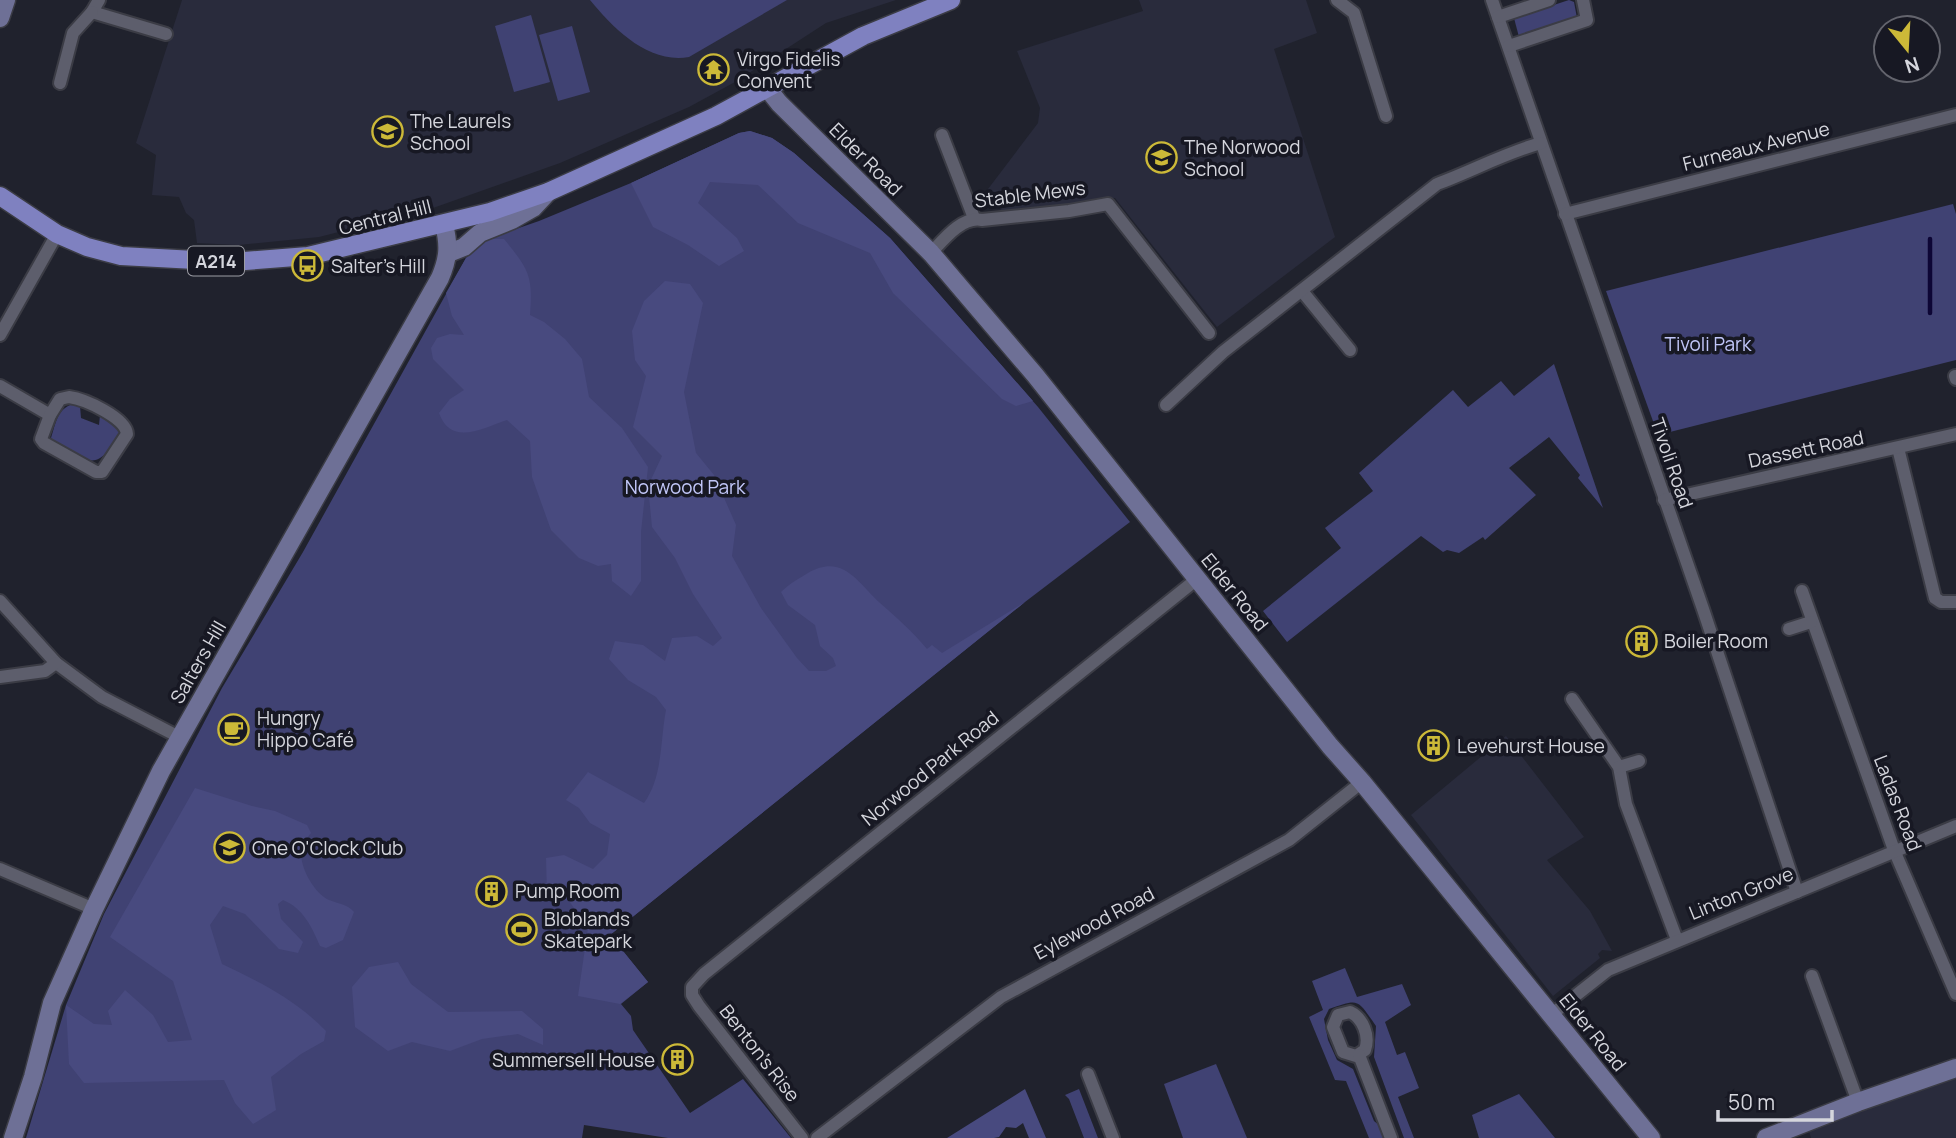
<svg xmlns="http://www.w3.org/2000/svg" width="1956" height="1138" font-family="Manrope,sans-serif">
  <rect width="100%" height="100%" fill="#20222d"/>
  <!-- built -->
  <g fill="#292b3c">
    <polygon points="182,0 896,0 826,23 735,82 689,107 560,163 433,208 319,237 238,245 197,243 194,220 186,213 179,197 152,195 156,155 136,143"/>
    <polygon points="1139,0 1306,0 1317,33 1274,49 1335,237 1217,327 1115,198 1005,214 985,193 1038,123 1040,108 1017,51 1143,11"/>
    <polygon points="1506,736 1584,837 1547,860 1590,911 1612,951 1602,950 1598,954 1600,958 1553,996 1411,815"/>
    <polygon points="1956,1076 1956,1138 1811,1138 1809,1131"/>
  </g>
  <!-- green -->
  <g fill="#404273">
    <path d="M590,0h197l-98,57c-41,7 -75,-28 -99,-57z"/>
    <polygon points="1569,0 1574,2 1577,18 1519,37 1514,18"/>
    <polygon points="531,15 550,82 514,92 495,26"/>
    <polygon points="572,26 590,92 558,101 539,35"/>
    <polygon points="750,131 772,138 794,153 890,238 1038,407 1130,522 1025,602 610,935 648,982 621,1004 631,1016 633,1030 690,1113 743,1079 791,1138 668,1138 584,1125 582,1138 26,1138 66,1005 104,914 222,688 303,552 466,258 487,239 539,221 631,183 739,133"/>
    <polygon points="1953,204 1956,214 1956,360 1658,435 1606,291"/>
    <polygon points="1554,364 1603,508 1578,478 1580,475 1549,437 1509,468 1536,495 1485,540 1483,537 1459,553 1447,550 1443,552 1421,536 1287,642 1263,611 1341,548 1325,528 1373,491 1359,473 1453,390 1468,407 1501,381 1514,396"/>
    <path d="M73,404l7,2 1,12 18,7 1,-10 10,4 13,11c-28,43 -29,34 -71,12l-1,-4c5,-15 6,-29 22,-34z"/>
    <path d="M1345,968l12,29 45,-13 9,21 -26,17 12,33 8,-3 14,36 -21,9 16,41h-10l-30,-81 2,-31c-19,-27 -16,-28 -47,-17l-5,10 4,21 9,20 16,9 21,52 6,5 4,12h-15l-23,-57 -11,-1 -26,-63 14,-7 -11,-29z"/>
    <polygon points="1216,1064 1247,1138 1183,1138 1164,1084"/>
    <polygon points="1079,1089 1098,1138 1084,1138 1069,1099 1065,1095"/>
    <polygon points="1519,1094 1555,1138 1479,1138 1472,1115"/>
  </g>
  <!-- forest -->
  <g fill="#484a7f">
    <polygon points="750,131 772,138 794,153 890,238 1033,401 1016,406 1002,399 893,293 870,253 798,223 758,185 710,182 698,203 737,238 744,251 719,266 688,245 653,227 631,183 739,133"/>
    <path d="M487,239h17c25,31 29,36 26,76l14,7 21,17 17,20 7,38 33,31 26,39 -7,65v49l-10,15 -19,-15 -1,-17 -13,2 -19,-8 -28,-28 -19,-53 -2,-36 -23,-21c-24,8 -56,27 -68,-7l11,-14 14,-9 -31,-31 -2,-11 6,-10 13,-4 14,1 -12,-19 -6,-23 20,-35z"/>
    <path d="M665,281l25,3 13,19 -19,89 12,61 18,22 22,50 -4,31 29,52 36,50 12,13h17l10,-5 -3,-8 -13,-12 -5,-21 -27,-20 -7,-13c8,-8 17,-13 27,-19 35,-20 49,9 72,30 18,16 31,27 47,46l5,-4 10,8 83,-51 -415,333 38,47 -28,22 -42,-8 10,-68 -19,-27 -22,-8 -1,-35 18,-3 29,14 14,-14 3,-21 -20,-11 -11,-15 -13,-8 22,-28 56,31c19,-26 16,-62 22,-93l-10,-13 -28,-17 -19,-21 6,-18 28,4 22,16 7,-23 25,-2 16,10 9,-8 -29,-44 -18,-36 -23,-31 -4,-41 14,-30 -29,-29 13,-51 -11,-16 -3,-29 12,-30z"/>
    <path d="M195,788l57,18 23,5 32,14 4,8c-3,4 -8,10 -9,15 -5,15 12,46 27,52 10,4 18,4 25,12l-11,28 -17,8 -6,-2c-8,-19 -17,-38 -37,-46l-5,4 3,15 22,23 -5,11 -19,-4 -34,-35 -22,-8 -13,19 12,39c38,18 74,36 104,67l-2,10 -23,13 -30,23 5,33 -23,14 -18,-21 -11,-23 -140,3 -15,-19 -3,-59 28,19 18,1 -4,-14 17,-21 28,25 15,27 24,-2 -19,-59 -63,-44z"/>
    <polygon points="398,962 411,984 448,1012 522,1011 543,1029 543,1045 518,1034 482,1039 450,1051 412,1042 388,1051 355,1027 352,987 369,967"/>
    <polygon points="1025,1089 1046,1138 1029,1138 1023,1123 1016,1128 1006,1127 999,1137 994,1138 947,1138"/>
  </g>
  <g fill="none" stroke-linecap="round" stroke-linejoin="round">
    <!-- stream -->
    <polyline stroke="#0d0635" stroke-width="4.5" points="1930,313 1930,239"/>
    <defs>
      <g id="street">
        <polyline points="99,0 92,12 166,34"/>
        <polyline points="1337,0 1354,13 1386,116"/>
        <polyline points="1492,0 1703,609 1797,892"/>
        <polyline points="1498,17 1549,0"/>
        <polyline points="1509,46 1587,20 1583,0"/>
        <polyline points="60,83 73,33 92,12"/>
        <polyline points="942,135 974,218"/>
        <polyline points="1565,214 1956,115"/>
        <path d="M931,253c13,-14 31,-37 51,-33l87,-9 39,-7 101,129"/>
        <polyline points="1302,291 1350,350"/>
        <polyline points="0,335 57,234"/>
        <polyline points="1955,376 1956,379"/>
        <polyline points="0,386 50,415"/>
        <path d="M69,397c16,2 57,21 58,37l-25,38h-6l-52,-29 -3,-4 9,-24 10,-16z"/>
        <path d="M1166,405l57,-53 214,-168c35,-13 68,-31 104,-41"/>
        <polyline points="1898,448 1935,598 1941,602 1956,602"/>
        <polyline points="1664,500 1956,434"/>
        <polyline points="1802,591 1894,850 1956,994"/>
        <polyline points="0,601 56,663 102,697 179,737"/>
        <polyline points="1789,629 1811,622"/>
        <polyline points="0,677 45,671 56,663"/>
        <polyline points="1572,699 1619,767 1626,804 1677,940"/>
        <polyline points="1619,767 1639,761"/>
        <polyline points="0,869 94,909"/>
        <polyline points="1812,976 1858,1102"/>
        <path d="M1350,1012c13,6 20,24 15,38l-9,6 -13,-4 -10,-25 5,-12z"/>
        <polyline points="1551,1015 1608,970 1956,826"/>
        <polyline points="1359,1055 1391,1138"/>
        <polyline points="1088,1074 1113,1138"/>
        <polyline points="802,1138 699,1006 692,995 692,987 704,974 1197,579"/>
        <polyline points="817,1138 1001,997 1289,840 1362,782"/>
      </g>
      <g id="secondary">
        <polyline points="0,18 6,0"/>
        <polyline points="768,89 779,103 931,253 965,293 1035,375 1330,746 1362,782 1651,1138"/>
        <polyline points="449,253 464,247 480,233 512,220 533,208 548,192"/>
        <path d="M13,1138l20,-61 19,-74 42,-94 67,-138 279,-493c9,-21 9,-33 4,-54"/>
        <polyline points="1766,1138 1858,1102 1956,1068"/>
      </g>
      <polyline id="primary" points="0,196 57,234 87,247 121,256 232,262 308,256 490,212 548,192 716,116 863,36 951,0"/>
    </defs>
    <!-- street casing -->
    <use href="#street" stroke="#3b3c45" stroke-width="16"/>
    <!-- secondary casing -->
    <use href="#secondary" stroke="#3b3c45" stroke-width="21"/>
    <!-- primary casing -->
    <use href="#primary" stroke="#3b3c45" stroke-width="21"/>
    <!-- street -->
    <use href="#street" stroke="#5d5e6c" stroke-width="12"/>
    <!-- secondary -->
    <use href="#secondary" stroke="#6e7096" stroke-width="18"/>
    <!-- primary -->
    <use href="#primary" stroke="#7f81c0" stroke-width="18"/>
  </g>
  <!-- icons -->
  <defs>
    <symbol id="temple-ring" viewBox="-11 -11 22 22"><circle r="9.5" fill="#171823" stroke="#ccb938" stroke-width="1.5"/><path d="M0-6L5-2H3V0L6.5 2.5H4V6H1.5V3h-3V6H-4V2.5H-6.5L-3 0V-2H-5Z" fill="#ccb938"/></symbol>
    <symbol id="school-ring" viewBox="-11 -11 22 22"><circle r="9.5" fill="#171823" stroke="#ccb938" stroke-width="1.5"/><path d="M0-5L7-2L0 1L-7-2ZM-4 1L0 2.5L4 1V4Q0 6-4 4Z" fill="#ccb938"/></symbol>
    <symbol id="bus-ring" viewBox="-11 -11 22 22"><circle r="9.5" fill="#171823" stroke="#ccb938" stroke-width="1.5"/><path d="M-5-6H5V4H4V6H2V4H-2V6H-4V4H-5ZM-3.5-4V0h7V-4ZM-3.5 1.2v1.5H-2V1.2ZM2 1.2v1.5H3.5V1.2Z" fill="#ccb938"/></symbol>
    <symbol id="building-ring" viewBox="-11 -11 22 22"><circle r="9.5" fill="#171823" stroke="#ccb938" stroke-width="1.5"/><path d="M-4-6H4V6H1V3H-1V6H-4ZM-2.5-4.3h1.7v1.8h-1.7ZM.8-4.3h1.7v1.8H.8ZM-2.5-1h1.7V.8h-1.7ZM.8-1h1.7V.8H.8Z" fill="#ccb938"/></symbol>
    <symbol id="cafe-ring" viewBox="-11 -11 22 22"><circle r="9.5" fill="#171823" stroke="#ccb938" stroke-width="1.5"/><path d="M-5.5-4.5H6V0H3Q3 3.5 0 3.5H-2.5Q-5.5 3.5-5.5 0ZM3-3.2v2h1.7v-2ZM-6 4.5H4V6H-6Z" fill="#ccb938"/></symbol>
    <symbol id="stadium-ring" viewBox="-11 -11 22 22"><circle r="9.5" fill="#171823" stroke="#ccb938" stroke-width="1.5"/><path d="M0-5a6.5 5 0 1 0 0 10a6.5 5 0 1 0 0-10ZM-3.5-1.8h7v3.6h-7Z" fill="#ccb938"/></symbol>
  </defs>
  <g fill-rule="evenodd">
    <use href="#temple-ring" x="696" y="52" width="35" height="35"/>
    <use href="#school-ring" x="370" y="114" width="35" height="35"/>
    <use href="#school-ring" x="1144" y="140" width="35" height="35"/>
    <use href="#bus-ring" x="290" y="248" width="35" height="35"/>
    <use href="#building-ring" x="1624" y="624" width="35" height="35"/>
    <use href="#cafe-ring" x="216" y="712" width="35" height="35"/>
    <use href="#building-ring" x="1416" y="728" width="35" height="35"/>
    <use href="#school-ring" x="212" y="830" width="35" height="35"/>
    <use href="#building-ring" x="474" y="874" width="35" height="35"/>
    <use href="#stadium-ring" x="504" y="912" width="35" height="35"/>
    <use href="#building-ring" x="660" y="1042" width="35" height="35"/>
  </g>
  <g text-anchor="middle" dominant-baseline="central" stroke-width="7" stroke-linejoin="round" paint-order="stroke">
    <!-- shield labels -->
    <rect fill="#171823" stroke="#9c9da5" stroke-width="2" x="188" y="246.5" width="56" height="29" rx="5"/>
    <g font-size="18" font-weight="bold" fill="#d5d6dd">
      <text x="216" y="261">A214</text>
    </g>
    <!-- poi labels -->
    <g font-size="19" fill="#d5d6dd" stroke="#171823" text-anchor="start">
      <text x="737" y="59">Virgo Fidelis<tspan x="737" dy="22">Convent</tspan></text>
      <text x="410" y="121">The Laurels<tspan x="410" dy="22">School</tspan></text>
      <text x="1184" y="147">The Norwood<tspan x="1184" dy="22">School</tspan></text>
      <text x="331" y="266">Salter's Hill</text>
      <text x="1664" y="641">Boiler Room</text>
      <text x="257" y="718">Hungry<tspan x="257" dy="22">Hippo Café</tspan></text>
      <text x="1457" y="746">Levehurst House</text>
      <text x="252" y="848">One O'Clock Club</text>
      <text x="515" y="891">Pump Room</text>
      <text x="544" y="919">Bloblands<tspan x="544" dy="22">Skatepark</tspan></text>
      <text x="655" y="1060" text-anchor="end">Summersell House</text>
    </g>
    <!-- street labels -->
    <g font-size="19" fill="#d5d6dd" stroke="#171823">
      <text transform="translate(1756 146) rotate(-14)">Furneaux Avenue</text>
      <text transform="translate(866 159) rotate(45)">Elder Road</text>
      <text transform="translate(1030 194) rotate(-7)">Stable Mews</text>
      <text transform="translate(385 217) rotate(-14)">Central Hill</text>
      <text transform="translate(1806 449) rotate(-12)">Dassett Road</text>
      <text transform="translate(1672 463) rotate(71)">Tivoli Road</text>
      <text transform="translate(1235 592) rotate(51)">Elder Road</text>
      <text transform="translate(198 662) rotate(-60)">Salters Hill</text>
      <text transform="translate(930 768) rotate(-39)">Norwood Park Road</text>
      <text transform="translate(1898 803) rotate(69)">Ladas Road</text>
      <text transform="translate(1741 893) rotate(-22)">Linton Grove</text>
      <text transform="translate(1094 923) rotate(-28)">Eylewood Road</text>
      <text transform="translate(1593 1032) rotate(51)">Elder Road</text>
      <text transform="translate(760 1053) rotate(52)">Benton's Rise</text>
    </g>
    <!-- park labels -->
    <g font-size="19" fill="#c1c6f8" stroke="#171823">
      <text x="1708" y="344">Tivoli Park</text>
      <text x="685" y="487">Norwood Park</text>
    </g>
  </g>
  <!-- north arrow -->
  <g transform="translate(1907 49) rotate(162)"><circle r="33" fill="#171823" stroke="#63646d" stroke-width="2"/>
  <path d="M0-5L12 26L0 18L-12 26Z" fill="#ccb938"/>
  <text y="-10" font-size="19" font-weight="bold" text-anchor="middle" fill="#d5d6dd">N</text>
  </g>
  <!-- scale -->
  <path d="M1718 1110v10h114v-10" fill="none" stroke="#d5d6dd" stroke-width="3.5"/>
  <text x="1728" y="1110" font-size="21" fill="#d5d6dd" stroke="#171823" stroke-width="5" paint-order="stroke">50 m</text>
</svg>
